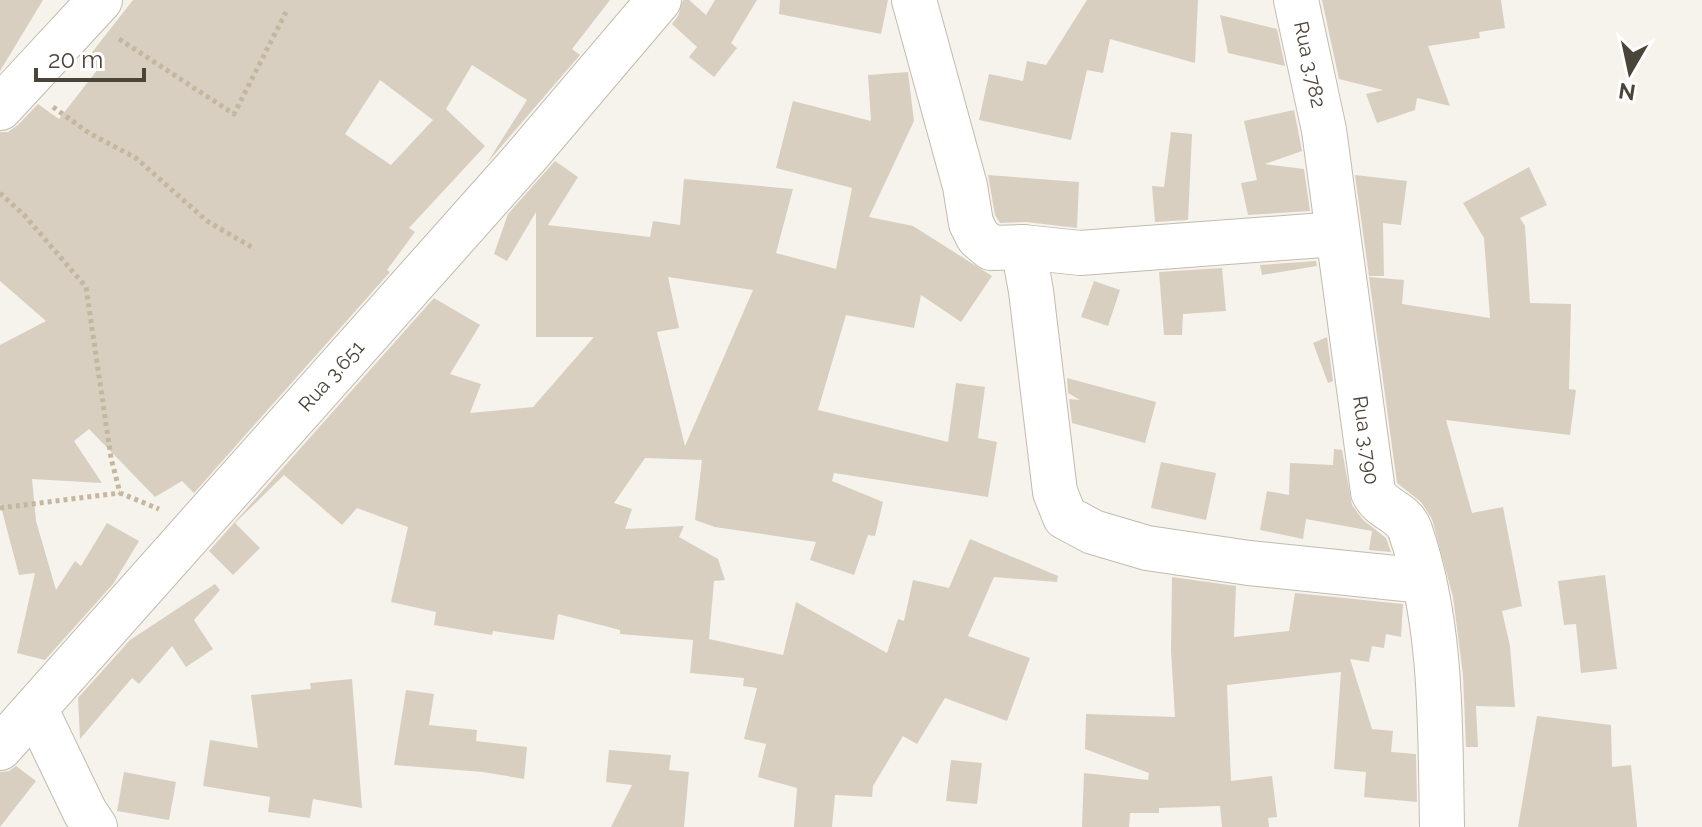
<svg xmlns="http://www.w3.org/2000/svg" width="1702" height="827" font-family="Raleway,sans-serif">
  <rect width="100%" height="100%" fill="#f6f3ec"/>
  <!-- building -->
  <g fill="#d8cfc1" fill-rule="evenodd">
    <polygon points="0,0 43,0 0,71"/>
    <path d="M133,0h477l-38,49 8,6 -93,108 40,-63 -55,-35 -26,44 39,37 -76,82 6,4 -28,38 3,2 -196,221 -12,-12 -27,16 -66,-68 -15,12 28,42 -70,-4 4,42 20,69 19,-29 6,5 26,-43 32,18 -26,43 -68,76 -28,-7 18,-80 -16,2 -19,-72v-158l46,-24 -46,-40v-149h8l10,-7 20,-21 21,15 39,-50 -12,-9zM380,80l53,40 -42,45 -46,-31z"/>
    <polygon points="683,0 689,0 706,15 715,0 757,0 731,43 737,48 714,77 689,57 697,47 672,24 678,16"/>
    <polygon points="780,0 888,0 881,34 779,14"/>
    <polygon points="1087,0 1198,0 1195,63 1110,39 1103,73 1087,70 1071,140 979,120 989,74 1023,81 1027,61 1046,65"/>
    <polygon points="1322,0 1501,0 1505,28 1479,32 1480,38 1428,46 1450,106 1417,98 1415,110 1377,123 1366,94 1383,90 1339,79"/>
    <polygon points="1220,15 1277,29 1285,66 1228,53"/>
    <path d="M908,72l6,49 -45,96 44,9 79,50 -31,46 -40,-27 -7,33 -68,-13 -28,95 130,32 8,-59 29,4 -7,51 19,4 -9,55 -154,-24 -2,8 51,21 -8,34 -7,-1 -14,40 -44,-15 6,-18 -101,-15 -20,-7 7,-60 -57,-2 -31,45 18,6 -7,20 59,-3 -5,11 39,22 7,21 -11,1 -5,58 74,16 13,-53 91,51 11,-34 6,2 9,-41 36,8 21,-49 88,37 -1,6 -63,-5 -26,59 62,22 -23,63 -62,-23 -28,46 -14,-8 -30,50 -1,11 -37,-2 -3,32h-38l3,-39 -39,-11 8,-33 -22,-5 13,-51 -14,-2 1,-8 -54,-5 3,-33 -73,-6v-4l-62,-16 -4,26 -61,-9 -1,4 -58,-10 2,-13 -45,-10 17,-75 -51,-19 -15,17 -58,-50 -49,48 25,25 -27,27 -24,-24 225,-253 46,27 -30,49 31,10 -11,29 63,-6 61,-70h-58v-125l-29,49 -13,-7 14,-40 47,-53 23,16 -30,48 102,12 3,-16 27,4 4,-46 109,10 -17,64 60,16 16,-81 -76,-20 17,-67 78,20 -3,-46zM668,277l85,13 -68,156 -28,-114 22,-4z"/>
    <polygon points="1294,110 1302,151 1265,164 1304,169 1310,211 1248,215 1241,183 1257,180 1244,121"/>
    <polygon points="1171,132 1192,134 1188,220 1155,222 1152,186 1164,187"/>
    <polygon points="1529,167 1547,205 1520,218 1525,226 1530,303 1571,304 1569,389 1576,390 1570,435 1446,420 1472,513 1503,507 1522,606 1502,611 1510,646 1515,707 1476,706 1478,747 1466,747 1463,675 1453,597 1432,519 1421,502 1397,483 1369,277 1404,280 1402,304 1490,318 1484,238 1463,203"/>
    <polygon points="988,175 1079,182 1077,228 1026,222 1000,223 995,215"/>
    <polygon points="1355,175 1407,181 1401,225 1383,223 1384,276 1369,276"/>
    <polygon points="1316,261 1317,266 1262,275 1260,265"/>
    <polygon points="1222,268 1226,311 1183,314 1182,335 1164,335 1159,272"/>
    <polygon points="1094,281 1120,290 1108,326 1081,317"/>
    <polygon points="1327,337 1333,381 1328,383 1313,343"/>
    <polygon points="1067,378 1156,402 1145,443 1072,423 1069,399 1080,400 1068,393"/>
    <polygon points="1334,449 1342,450 1352,505 1363,520 1386,538 1391,552 1369,550 1372,531 1306,519 1303,539 1260,530 1267,491 1289,495 1290,463 1333,465"/>
    <polygon points="1161,462 1216,473 1206,520 1151,508"/>
    <polygon points="1605,575 1617,669 1581,673 1576,624 1564,625 1558,581"/>
    <polygon points="1172,577 1236,586 1234,637 1289,631 1295,593 1403,604 1401,637 1386,634 1384,648 1372,646 1369,662 1350,659 1372,729 1393,731 1391,752 1416,754 1417,802 1364,797 1366,772 1334,769 1341,672 1227,685 1231,781 1272,776 1277,817 1268,818 1269,827 1222,827 1220,806 1159,808 1159,813 1130,813 1129,827 1082,827 1084,773 1148,780 1149,773 1085,749 1086,714 1175,717 1171,651"/>
    <polygon points="215,584 220,590 194,620 213,649 186,667 172,646 139,684 132,678 80,739 78,698 130,640"/>
    <polygon points="352,679 362,808 313,799 310,818 268,812 270,797 203,786 210,740 258,748 251,695 311,689 310,683"/>
    <polygon points="406,690 434,694 429,725 477,730 476,741 527,747 524,779 483,772 394,765"/>
    <polygon points="1537,716 1611,725 1612,767 1631,765 1637,827 1518,827"/>
    <polygon points="609,750 671,755 669,770 689,772 684,827 611,827 632,785 606,782"/>
    <polygon points="951,760 982,763 977,804 946,801"/>
    <polygon points="16,766 36,781 0,827 0,772 9,771"/>
    <polygon points="124,772 176,782 169,820 117,811"/>
  </g>
  <g fill="none" stroke-linecap="round" stroke-linejoin="round">
    <defs>
      <g id="minor">
        <polyline points="914,0 965,186 971,223 978,237 991,248 1023,247 1031,291 1055,492 1065,517 1093,532 1147,548 1249,563 1424,581"/>
        <path id="s1" d="M1296,0l28,130 49,362c8,18 30,19 37,38 33,95 30,198 32,297"/>
        <polyline points="0,108 100,0"/>
        <polyline points="1023,247 1080,253 1337,234"/>
        <polyline points="36,710 85,812 95,827"/>
        <path id="s2" d="M0,748l524,-589 135,-159"/>
      </g>
    </defs>
    <!-- minor casing -->
    <use href="#minor" stroke="#c2bbae" stroke-width="46"/>
    <!-- path -->
    <g stroke="#c4b79f" stroke-width="5" stroke-dasharray="4 4" stroke-linecap="butt">
      <polyline points="119,39 234,114 286,12"/>
      <polyline points="53,107 89,133 136,158 207,221 255,249"/>
      <polyline points="0,193 25,216 86,287 111,458 120,493 159,509"/>
      <polyline points="0,508 120,493"/>
    </g>
    <!-- minor -->
    <use href="#minor" stroke="#fff" stroke-width="44"/>
  </g>
  <g text-anchor="middle" dominant-baseline="central" stroke-width="6" stroke-linejoin="round" paint-order="stroke">
    <!-- street labels -->
    <g font-size="20" fill="#4b4439" stroke="#fff">
      <text stroke="none"><textPath href="#s1" startOffset="66">Rua 3.782</textPath></text>
      <text stroke="none"><textPath href="#s2" startOffset="498">Rua 3.651</textPath></text>
      <text stroke="none"><textPath href="#s1" startOffset="446">Rua 3.790</textPath></text>
    </g>
  </g>
  <!-- north arrow -->
  <g transform="translate(1630 72) rotate(189)" stroke="#ffffff" stroke-width="6" paint-order="stroke">
  <path d="M0-6L14 30L0 20L-14 30Z" fill="#4b4439"/>
  <text y="-12" font-size="22" font-weight="bold" text-anchor="middle" fill="#4b4439">N</text>
  </g>
  <!-- scale -->
  <path d="M36 68v12h108v-12" fill="none" stroke="#4b4439" stroke-width="4"/>
  <text x="48" y="68" font-size="24" fill="#4b4439" stroke="#ffffff" stroke-width="6" paint-order="stroke">20 m</text>
</svg>
